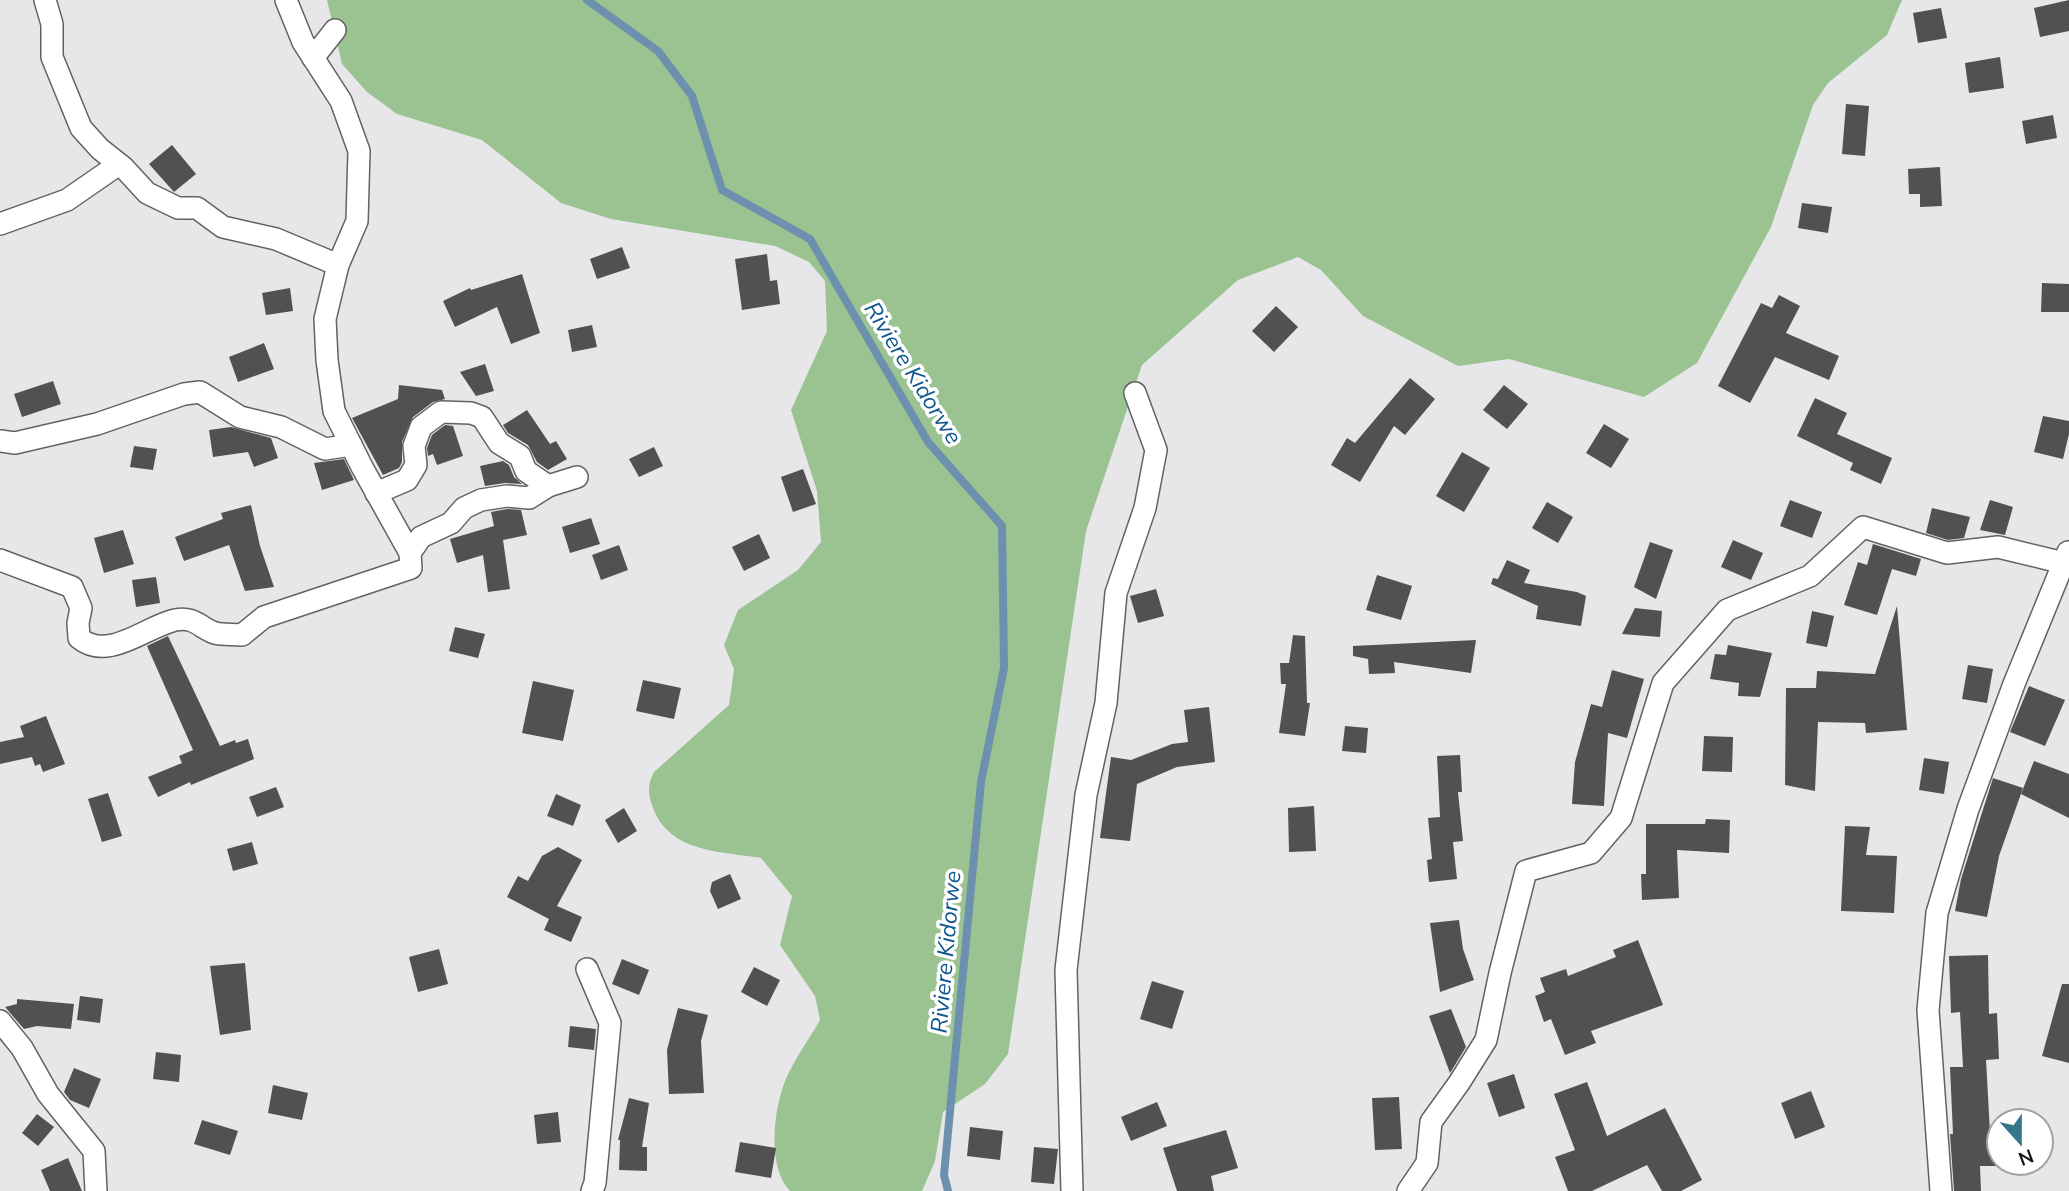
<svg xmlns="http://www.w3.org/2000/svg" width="2069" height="1191" font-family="'Nunito Sans',sans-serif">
  <rect width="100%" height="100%" fill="#e7e7e9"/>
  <!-- forest -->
  <path fill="#9ac391" d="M327,0h1575l-15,35 -59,48 -15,22 -42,122 -74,136 -53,34 -135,-38 -51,7 -95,-50 -42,-46 -23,-13 -60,23 -96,85 -56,166 -78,523 -23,30 -42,28 -8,49 -13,30h-132c-22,-23 -17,-75 -7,-104 7,-22 26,-47 37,-67l-5,-24 -35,-51 12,-49 -31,-38c-41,-7 -91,-5 -108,-50 -5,-14 -6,-23 1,-36l75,-67 5,-36 -10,-24 14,-35 60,-40 23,-28 -4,-51 -26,-81 36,-79 -2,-50 -16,-19 -34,-16 -164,-27 -50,-16 -79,-63 -85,-26 -30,-22 -25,-28z"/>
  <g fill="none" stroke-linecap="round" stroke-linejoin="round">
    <!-- stream -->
    <polyline stroke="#6e90af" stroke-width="8" points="587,0 658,51 692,96 722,190 810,239 928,442 1002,526 1004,668 981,782 944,1175 948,1191"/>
  </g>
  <!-- building -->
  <g fill="#525152">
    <polygon points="2069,0 2069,31 2040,37 2034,8"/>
    <polygon points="1941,8 1947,38 1918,43 1913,13"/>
    <polygon points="2000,57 2004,88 1969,93 1965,63"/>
    <polygon points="1846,104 1869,106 1865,156 1842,154"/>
    <polygon points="2053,115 2057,138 2026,144 2022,121"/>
    <polygon points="172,145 196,174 174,192 149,164"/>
    <polygon points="1940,167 1942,206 1920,207 1920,194 1909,194 1908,169"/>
    <polygon points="1802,203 1832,207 1828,233 1798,228"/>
    <polygon points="622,247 630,268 597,279 590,259"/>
    <polygon points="767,254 770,281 777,280 780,304 742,310 735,259"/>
    <polygon points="522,274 540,333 511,344 497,307 455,327 443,301 470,288 471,290"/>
    <polygon points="2042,283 2069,284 2069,312 2041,312"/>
    <polygon points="290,288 293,311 266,315 262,293"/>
    <polygon points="1779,295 1800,306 1786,333 1839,356 1829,380 1775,357 1750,403 1718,386 1761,303 1772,308"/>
    <polygon points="1276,306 1298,327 1274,352 1252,331"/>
    <polygon points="592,325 597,347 572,352 568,330"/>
    <polygon points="264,343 274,369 238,382 229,357"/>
    <polygon points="485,364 494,391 476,396 460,372"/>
    <polygon points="1410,378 1435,399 1405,435 1394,426 1360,482 1331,465 1347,438 1355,443"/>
    <polygon points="53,381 61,404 22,417 14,394"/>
    <polygon points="399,385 442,390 445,399 433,402 413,417 402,442 402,462 399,468 383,475 352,418 398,399"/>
    <polygon points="1504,385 1528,404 1507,429 1483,410"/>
    <polygon points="1815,398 1847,413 1837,434 1892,458 1881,484 1850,470 1853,463 1797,436"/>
    <polygon points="527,410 550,444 556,441 567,459 548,470 537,462 528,445 508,433 503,425"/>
    <polygon points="2043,416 2069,421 2069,434 2063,459 2034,452"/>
    <polygon points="1604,424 1629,439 1611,468 1586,453"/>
    <polygon points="445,425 453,426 463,456 437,465 433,454 428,456 427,448 432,435"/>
    <polygon points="231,427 271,438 278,458 254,467 248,452 213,457 209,430"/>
    <polygon points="134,446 157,449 153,470 130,467"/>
    <polygon points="654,447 663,466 639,477 629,459"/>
    <polygon points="1462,452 1490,468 1464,512 1436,496"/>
    <polygon points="344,459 354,480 322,490 314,463"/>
    <polygon points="503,461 509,465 514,477 522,484 505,483 485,486 480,466"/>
    <polygon points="803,469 816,504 793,512 781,477"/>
    <polygon points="1790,500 1822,512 1812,538 1780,526"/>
    <polygon points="1990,500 2013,507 2005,535 1980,530"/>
    <polygon points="1547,502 1573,517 1558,543 1532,528"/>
    <polygon points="251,505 260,546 274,587 245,591 229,545 184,561 175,537 223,519 221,513"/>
    <polygon points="1932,508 1970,517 1964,538 1948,540 1926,533"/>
    <polygon points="507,509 521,510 527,535 503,540 510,589 488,592 483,555 457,563 450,539 494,526 491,512"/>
    <polygon points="591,518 600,544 570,553 562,527"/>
    <polygon points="123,530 134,564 104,573 94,538"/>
    <polygon points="759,534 770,558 744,571 732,547"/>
    <polygon points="1733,540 1763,553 1751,580 1721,567"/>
    <polygon points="1650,542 1673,550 1656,599 1634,587"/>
    <polygon points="1873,544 1921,559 1916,576 1892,569 1877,615 1844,605 1858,562 1867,565"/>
    <polygon points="619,545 628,570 601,580 592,555"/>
    <polygon points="1507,560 1530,570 1524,583 1577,592 1586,596 1581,626 1536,619 1538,606 1491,584 1493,578 1498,579"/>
    <polygon points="1377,575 1412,586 1401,620 1366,610"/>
    <polygon points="156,577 160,603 136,607 132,580"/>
    <polygon points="1156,589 1164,616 1138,623 1130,596"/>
    <polygon points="1897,606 1907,730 1866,733 1865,723 1818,722 1815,791 1785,785 1786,688 1816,688 1817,671 1875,674"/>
    <polygon points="1635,608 1662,611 1660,637 1622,634"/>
    <polygon points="1812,611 1834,616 1827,647 1806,643"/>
    <polygon points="455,627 485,634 478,658 449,651"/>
    <polygon points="1293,635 1305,636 1307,703 1310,703 1305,736 1279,733 1286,684 1281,684 1280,663 1289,663"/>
    <polygon points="168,636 220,746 235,740 236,743 248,739 254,759 191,785 190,782 158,797 148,777 182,763 179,756 193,750 147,646"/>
    <polygon points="1476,640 1471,673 1394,662 1395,673 1369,674 1368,659 1353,656 1353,646"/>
    <polygon points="1728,645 1772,653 1760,697 1738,696 1739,683 1710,679 1715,654 1726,655"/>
    <polygon points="1968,665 1993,669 1987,703 1962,699"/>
    <polygon points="1612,670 1644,679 1627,738 1608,733 1604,806 1572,804 1575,762 1591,704 1602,707"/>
    <polygon points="643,680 681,688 674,719 636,711"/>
    <polygon points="533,681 574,690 563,741 522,733"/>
    <polygon points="2029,686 2065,700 2045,746 2010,732"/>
    <polygon points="1209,707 1215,762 1177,767 1137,784 1130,841 1100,838 1111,757 1131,760 1172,744 1188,742 1184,710"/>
    <polygon points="46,716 65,764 43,772 40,764 35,766 32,757 0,764 0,742 24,737 20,726"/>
    <polygon points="1345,726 1368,728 1366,753 1342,751"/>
    <polygon points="1704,736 1733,737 1732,772 1702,771"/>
    <polygon points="1460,755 1462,792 1458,792 1463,841 1453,842 1457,879 1429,882 1427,860 1432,859 1428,818 1440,817 1437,756"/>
    <polygon points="1924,758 1949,762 1944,794 1919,790"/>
    <polygon points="2034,761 2069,774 2069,818 2021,794"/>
    <polygon points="1993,778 2023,788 1999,856 1987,917 1955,911 1961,879"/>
    <polygon points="276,787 284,807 257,817 249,797"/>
    <polygon points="108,793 122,836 102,842 88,799"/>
    <polygon points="556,794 581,805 573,826 547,816"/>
    <polygon points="1314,806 1316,851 1289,852 1288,808"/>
    <polygon points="624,808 637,831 618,843 605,820"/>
    <polygon points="1706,819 1730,820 1729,853 1677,850 1679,898 1642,900 1641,874 1646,874 1646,824 1705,824"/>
    <polygon points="1845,826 1870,827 1866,855 1897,856 1894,913 1841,911"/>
    <polygon points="252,842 258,864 233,871 227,849"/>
    <polygon points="558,847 582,860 557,906 582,917 571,942 544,930 549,919 507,897 518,876 528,881 542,856"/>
    <polygon points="730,874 741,899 718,909 710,891 712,882"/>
    <polygon points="1459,920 1463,949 1474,980 1440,992 1430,923"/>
    <polygon points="1638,940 1663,1005 1591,1031 1596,1043 1565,1055 1551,1019 1544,1022 1535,996 1545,992 1540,978 1566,969 1568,976 1616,957 1613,950"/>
    <polygon points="439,949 448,984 418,992 409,957"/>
    <polygon points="1988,955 1989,1014 1997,1013 1999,1059 1986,1060 1990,1132 1999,1132 1999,1166 1980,1166 1981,1191 1954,1191 1950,1134 1953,1134 1950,1067 1963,1067 1960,1012 1951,1013 1949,956"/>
    <polygon points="622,959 649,970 639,995 612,984"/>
    <polygon points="245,963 251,1030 220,1035 210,966"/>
    <polygon points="754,967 780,980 767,1006 741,992"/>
    <polygon points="1152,981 1184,991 1172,1029 1140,1019"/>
    <polygon points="2062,984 2069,984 2069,1063 2042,1056"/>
    <polygon points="80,996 103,999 100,1023 77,1020"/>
    <polygon points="17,999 74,1004 71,1029 37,1026 24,1029 5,1007 17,1004"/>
    <polygon points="678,1008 708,1015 701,1041 704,1093 669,1094 667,1050"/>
    <polygon points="1451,1009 1466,1047 1450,1073 1429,1016"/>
    <polygon points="570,1026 596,1029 594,1050 568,1047"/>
    <polygon points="156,1052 181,1055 179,1082 153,1079"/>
    <polygon points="74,1068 101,1079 89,1108 70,1100 64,1092"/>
    <polygon points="1514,1074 1525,1108 1499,1117 1487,1083"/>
    <polygon points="1587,1082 1607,1136 1665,1108 1702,1180 1681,1191 1662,1191 1647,1165 1592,1191 1568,1191 1555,1157 1575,1150 1554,1094"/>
    <polygon points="273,1085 308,1093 302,1120 268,1113"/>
    <polygon points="1811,1091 1825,1127 1795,1139 1781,1103"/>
    <polygon points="1399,1097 1402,1149 1375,1150 1372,1098"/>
    <polygon points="629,1098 649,1103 642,1147 647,1147 647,1171 619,1170 620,1140 618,1140"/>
    <polygon points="1157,1102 1167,1126 1131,1141 1121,1117"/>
    <polygon points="558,1112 561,1142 537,1144 534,1115"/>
    <polygon points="37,1114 54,1127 38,1146 22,1133"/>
    <polygon points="202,1120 238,1131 230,1155 194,1144"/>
    <polygon points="970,1127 1003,1131 1000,1160 967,1156"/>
    <polygon points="1226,1130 1238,1168 1211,1176 1214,1191 1177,1191 1163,1148"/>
    <polygon points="740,1142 776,1148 771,1178 735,1172"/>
    <polygon points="1034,1147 1058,1149 1054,1184 1031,1182"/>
    <polygon points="68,1158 82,1191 50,1191 41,1170"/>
  </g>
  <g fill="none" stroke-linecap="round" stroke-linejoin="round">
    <defs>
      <g id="street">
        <polyline points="45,0 52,24 52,57 81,128 100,149 124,168 147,193 178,208 197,208 223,227 276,239 338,265"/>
        <polyline points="286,0 303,42 341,101 359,151 357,221 338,265 325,319 327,360 334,411 362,467 410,553"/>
        <polyline points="313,58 335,30"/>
        <polyline points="0,224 67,200 119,164"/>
        <polyline points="0,441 15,443 97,424 184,394 200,392 240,417 281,427 325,449 351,445"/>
        <polyline points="376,493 407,480 416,465 414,446 421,427 441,412 471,413 482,417 499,443 520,456 526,471 548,486 577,477"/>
        <path d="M0,560l72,27 9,21 -3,15 1,15c29,24 66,-11 96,-18 20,-4 25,8 40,13 8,2 19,1 27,2l22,-18 147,-49 -1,-15 11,-16 30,-14 13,-15 17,-8 26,-4 22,2 19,-12"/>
        <polyline points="587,969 610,1023 595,1183 592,1191"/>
        <polyline points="0,1021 22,1048 48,1094 94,1151 96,1191"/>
        <polyline points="1072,1191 1066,970 1086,795 1106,703 1116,593 1145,508 1156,450 1135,393"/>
        <polyline points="1408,1191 1427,1163 1431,1122 1459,1083 1486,1040 1500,973 1526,871 1591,853 1621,818 1663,683 1727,610 1810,576 1863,527 1947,553 1998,547 2064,563 2069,562"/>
        <polyline points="1941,1191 1928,1010 1937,913 1968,809 2014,684 2068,552"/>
      </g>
    </defs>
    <!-- street casing -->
    <use href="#street" stroke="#626264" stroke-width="24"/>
    <!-- street -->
    <use href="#street" stroke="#fff" stroke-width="21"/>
  </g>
  <g text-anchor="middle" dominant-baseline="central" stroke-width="7" stroke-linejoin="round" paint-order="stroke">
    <!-- water labels -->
    <g font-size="23" font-style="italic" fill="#0e578f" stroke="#fff">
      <text transform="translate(913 373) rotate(58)">Riviere Kidorwe</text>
      <text transform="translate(946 952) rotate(-85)">Riviere Kidorwe</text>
    </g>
  </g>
  <!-- north arrow -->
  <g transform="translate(2020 1142) rotate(159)"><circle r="33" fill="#ffffff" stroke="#a2a2a2" stroke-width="2"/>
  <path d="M0-5L12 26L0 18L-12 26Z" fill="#37768b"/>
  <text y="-10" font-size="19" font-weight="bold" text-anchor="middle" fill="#161616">N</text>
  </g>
</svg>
